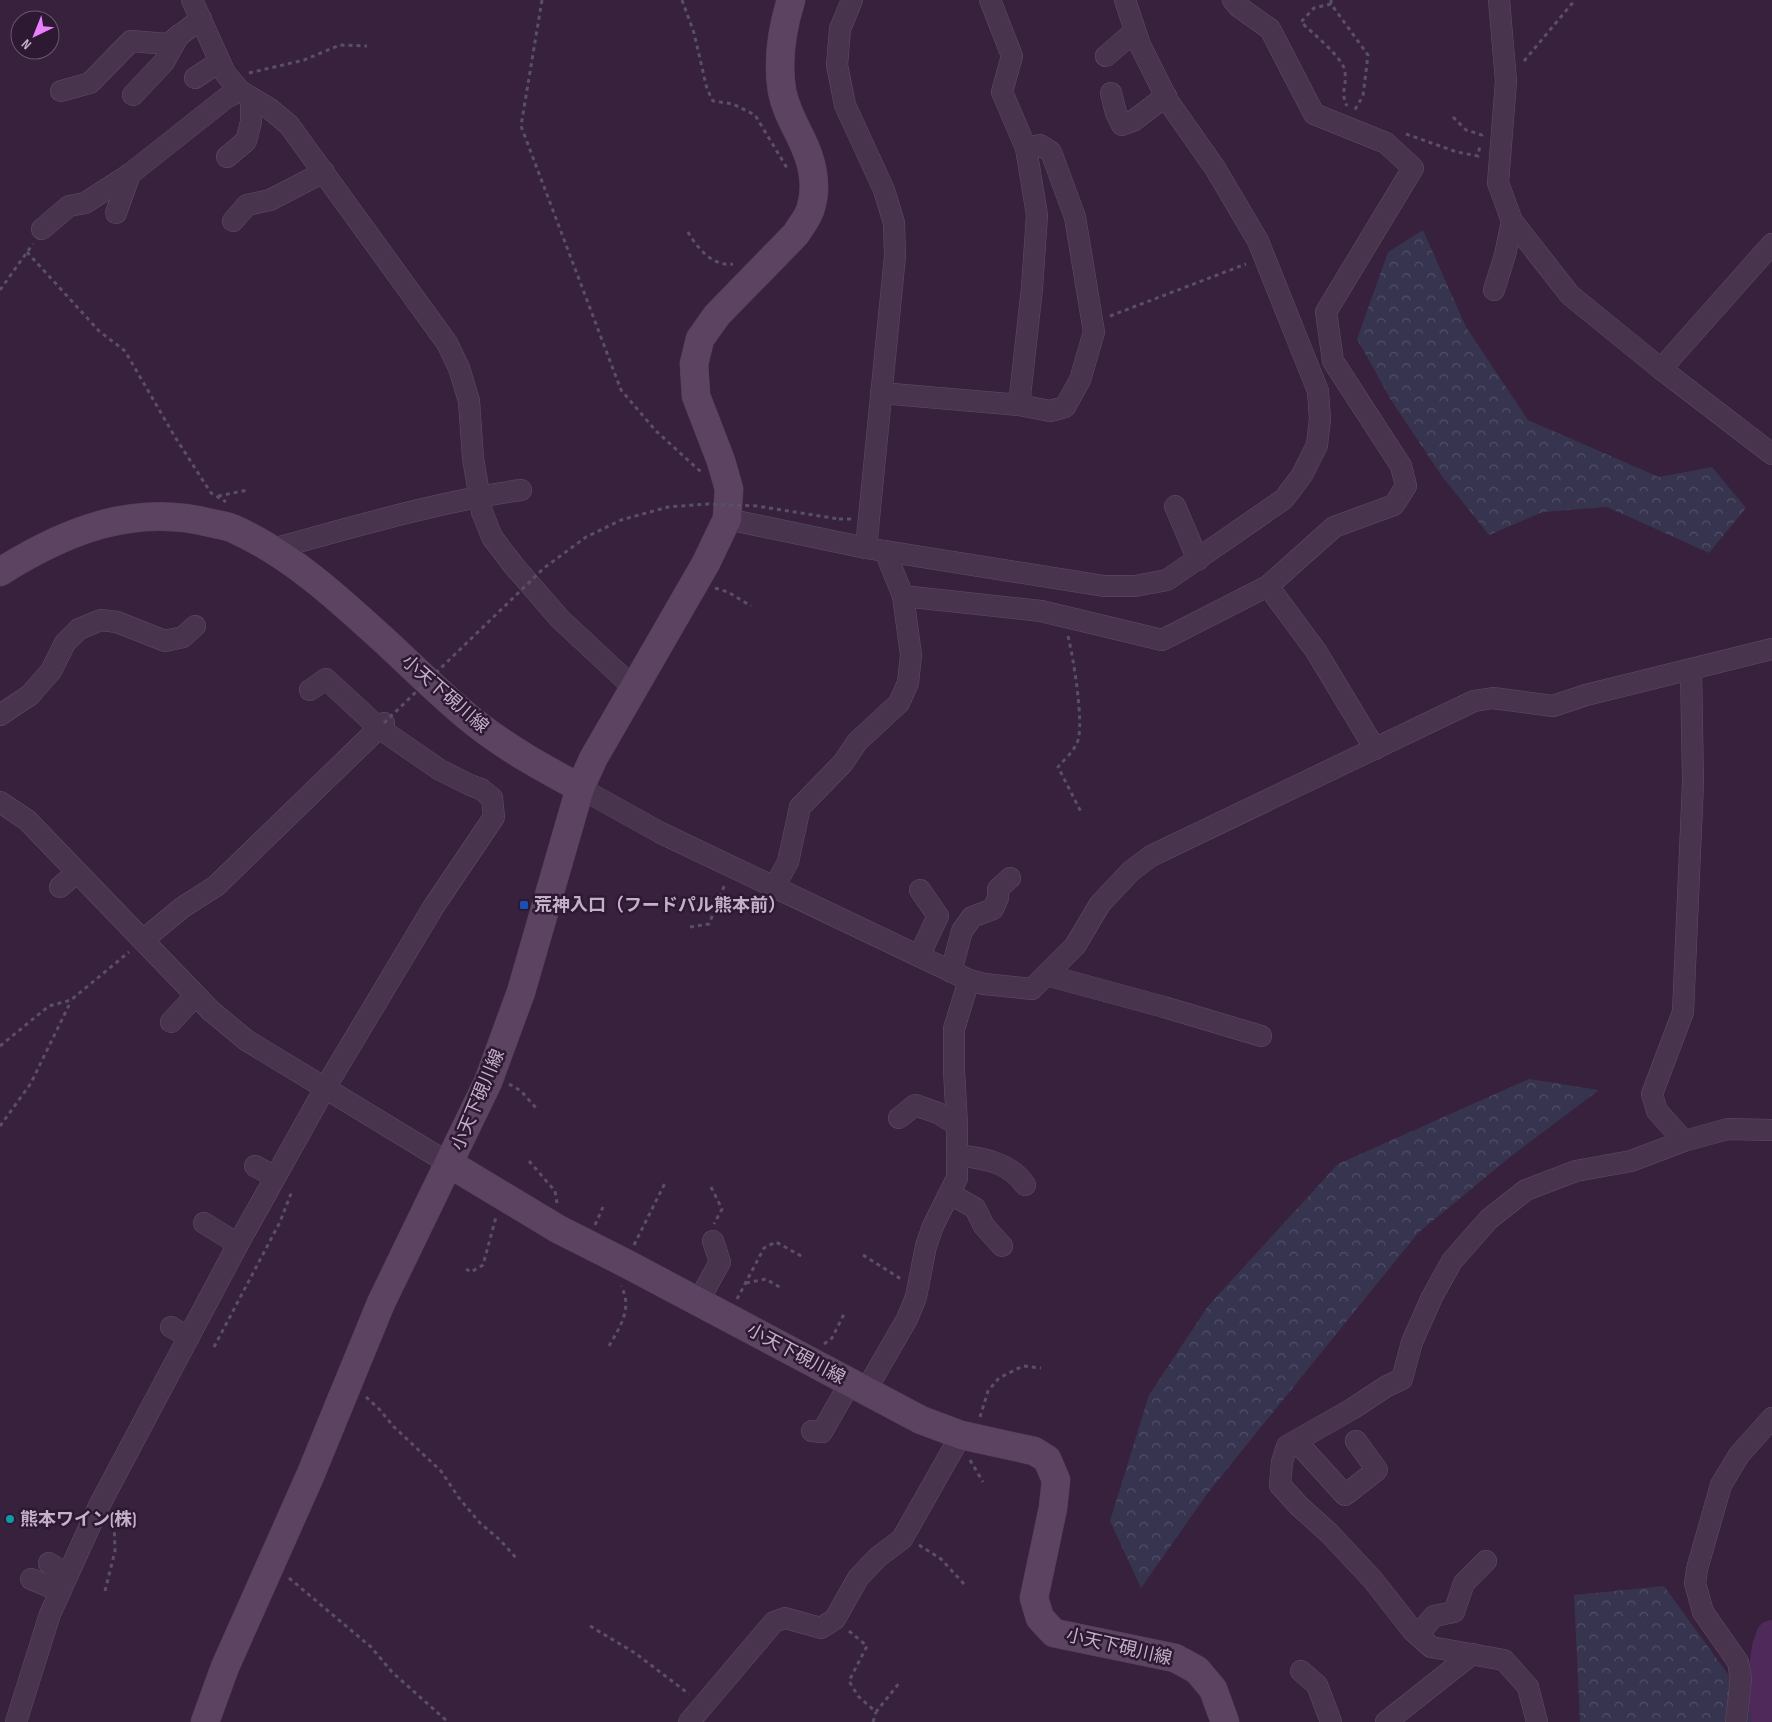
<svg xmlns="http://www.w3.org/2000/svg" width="1772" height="1722" font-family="'Sofia Sans Condensed','Noto Sans JP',sans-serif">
  <defs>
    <pattern id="forest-crowns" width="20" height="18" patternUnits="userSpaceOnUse" patternTransform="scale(1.25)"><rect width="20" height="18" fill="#36344f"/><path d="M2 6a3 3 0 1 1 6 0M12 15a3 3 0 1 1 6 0" fill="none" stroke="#524f67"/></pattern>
  </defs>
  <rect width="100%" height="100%" fill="#37213d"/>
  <!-- forest -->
  <g fill="url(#forest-crowns)">
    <polygon points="1423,230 1466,327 1528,420 1659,477 1712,467 1746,508 1709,553 1607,507 1543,512 1489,535 1441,475 1391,400 1357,339 1388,252"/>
    <polygon points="1529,1079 1599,1090 1510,1157 1418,1233 1207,1494 1141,1588 1110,1521 1149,1395 1208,1306 1338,1164"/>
    <polygon points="1664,1586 1759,1717 1760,1722 1580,1722 1574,1595"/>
  </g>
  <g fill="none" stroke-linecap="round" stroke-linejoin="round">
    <!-- river -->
    <polyline stroke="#4f2959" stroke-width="32" points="1768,1722 1762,1690 1768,1647 1772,1636"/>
    <defs>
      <g id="street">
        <polyline points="192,0 225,73 240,91 270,109 289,125 447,343 459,368 469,401 473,458 482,512 492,537 514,566 560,619 634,688"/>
        <polyline points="1499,0 1506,81 1498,183 1512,221 1570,295 1661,369 1772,454"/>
        <polyline points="1106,56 1135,31"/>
        <polyline points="195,78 219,62"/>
        <polyline points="61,91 90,83 131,41 168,44 201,19"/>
        <polyline points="1111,93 1116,113 1122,125 1133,121 1166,96"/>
        <polyline points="133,95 164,62 179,35"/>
        <polyline points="227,157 246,141 251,122 251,98"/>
        <polyline points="116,213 130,174"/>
        <polyline points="233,221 247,205 270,200 324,172"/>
        <polyline points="42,229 69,206 85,203 130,174 226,98 240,91"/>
        <polyline points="1494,290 1505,255 1512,221"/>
        <polyline points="1661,369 1772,244"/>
        <polyline points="881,393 1019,405 1032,288 1037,215 1026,148 1002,92 1012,56 990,0"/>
        <polyline points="1019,405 1050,411 1065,407 1080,380 1094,332 1075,217 1051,152 1040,145 1026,148"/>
        <polyline points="1175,506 1198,560"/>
        <polyline points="727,519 866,548 895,256 894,223 884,190 845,105 837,65 840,29 852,0"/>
        <polyline points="866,548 1104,586 1135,586 1167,580 1284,499 1302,475 1317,445 1320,419 1318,391 1258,241 1215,168 1168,101 1140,45 1125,0"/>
        <path d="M272,549c82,-22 164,-47 249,-59"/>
        <polyline points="1268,586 1316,651 1375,749"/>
        <polyline points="903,596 1041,611 1162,640 1268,586 1334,527 1394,505 1406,486 1401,466 1333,361 1326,312 1413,168 1386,143 1314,114 1270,29 1239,7 1233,0"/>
        <polyline points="0,715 30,695 51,671 65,643 79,629 101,620 117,622 165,641 183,637 195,626"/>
        <polyline points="580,788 661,833 969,980 984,984 1032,989 1075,946 1100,904 1131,871 1151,856 1474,701 1493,698 1553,706 1586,695 1772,649"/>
        <polyline points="0,802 27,820 210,1010 246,1040 450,1164"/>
        <polyline points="60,887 77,872"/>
        <polyline points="774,887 788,862 800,807 843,763 857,742 899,703 908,683 911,655 903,596 885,551"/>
        <polyline points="143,940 183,907 216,886 384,723"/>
        <polyline points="919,956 938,916 920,890"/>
        <polyline points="951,972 962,931 972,917 993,909 998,898 998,889 1010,878"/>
        <polyline points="1046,975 1164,1007 1261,1036"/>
        <polyline points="171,1022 196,995"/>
        <polyline points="899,1118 915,1105 938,1113 957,1125"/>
        <polyline points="1684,1141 1657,1111 1652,1094 1683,1012 1693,782 1691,670"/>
        <path d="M957,1155c25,3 53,7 68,30"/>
        <polyline points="255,1166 275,1177"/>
        <polyline points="948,1195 961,1200 975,1208 984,1226 1002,1246"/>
        <polyline points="204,1223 238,1244"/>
        <polyline points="698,1302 720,1262 713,1241"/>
        <polyline points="171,1327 189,1337"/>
        <polyline points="866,1390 907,1319 916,1297 926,1246 933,1226 957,1178 957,1125 954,1070 954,1029 969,980"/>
        <polyline points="812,1431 822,1432 850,1383"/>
        <polyline points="1296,1441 1345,1495 1377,1470 1356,1441"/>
        <polyline points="49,1563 68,1575"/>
        <polyline points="31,1579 60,1591"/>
        <polyline points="1418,1635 1434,1616 1454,1612 1464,1583 1486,1561"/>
        <polyline points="1301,1671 1317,1685 1331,1722"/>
        <polyline points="16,1722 50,1614 99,1506 238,1244 325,1088 434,906 494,817 492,798 481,789 470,785 440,770 379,728 326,679 310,690"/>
        <polyline points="689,1722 774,1622 785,1618 821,1628 835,1619 858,1578 878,1557 902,1539 961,1435"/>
        <polyline points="1386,1722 1472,1654"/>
        <polyline points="1537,1722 1528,1687 1504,1660 1431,1647 1413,1631 1373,1580 1329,1533 1299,1506 1280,1485 1282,1462 1287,1446 1352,1409 1387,1386 1402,1379 1412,1342 1432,1297 1452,1261 1489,1219 1526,1190 1576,1171 1631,1161 1684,1141 1728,1129 1772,1130"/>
        <polyline points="1736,1722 1741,1679 1738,1662 1703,1612 1695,1583 1697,1569 1721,1485 1739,1455 1772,1418"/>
      </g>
      <g id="secondary">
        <path d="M0,572c65,-41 134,-69 211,-49 8,2 18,3 25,7 57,26 105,71 151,113 29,27 57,55 87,79 34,27 69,46 106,66"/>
        <polyline points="450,1164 558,1229 629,1265 921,1420 961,1435 1034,1451 1047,1459 1056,1480 1053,1508 1034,1598 1040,1618 1054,1633 1175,1658 1197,1670 1213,1689 1225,1722"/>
        <path d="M205,1722l20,-55 85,-191 71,-173 107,-221 33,-90 59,-204 13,-29 113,-196 21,-44 2,-30 -8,-28 -25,-65 -2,-32 6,-25 17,-24 79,-81c5,-9 13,-17 15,-27 6,-19 2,-42 -6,-60 -8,-19 -19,-35 -23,-56 -5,-31 0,-62 9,-91"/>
      </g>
    </defs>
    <!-- street casing -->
    <use href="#street" stroke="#604d65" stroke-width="22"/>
    <!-- secondary casing -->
    <use href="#secondary" stroke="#523e56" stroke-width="29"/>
    <!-- path -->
    <g stroke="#594f68" stroke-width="3" stroke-dasharray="4 4" stroke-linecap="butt">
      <polyline points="542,0 521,126 621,390 656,431 701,472"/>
      <polyline points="682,0 694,33 707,89 713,101 733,104 755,115 787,168"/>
      <polyline points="1331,0 1331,4 1368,55 1363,96 1354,111"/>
      <path d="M1331,4l-17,4 -13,14c10,10 43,36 44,50 2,14 -5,20 2,34"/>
      <polyline points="1524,61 1575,0"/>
      <polyline points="249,73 304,60 340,45 367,46"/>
      <polyline points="1453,117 1466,130 1482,135 1483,132"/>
      <polyline points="1406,134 1457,152 1478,156 1480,145"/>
      <path d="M688,232c9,16 25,35 45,32"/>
      <polyline points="27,252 99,331 125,351 175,437 211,493 226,502"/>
      <polyline points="0,290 33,244"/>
      <polyline points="1110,316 1246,264"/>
      <polyline points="218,496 248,490"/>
      <polyline points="839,519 851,519"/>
      <polyline points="715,588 728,592 751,606"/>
      <path d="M1068,636c5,20 17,90 9,107 -4,9 -13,17 -19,24l23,45"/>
      <polyline points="690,927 709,924 725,884"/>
      <polyline points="0,1046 49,1006 71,1000 129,952"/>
      <polyline points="509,1084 521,1091 536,1108"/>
      <polyline points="0,1126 31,1083 71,1001"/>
      <polyline points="529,1161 555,1191 557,1203"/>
      <polyline points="711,1187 722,1209 714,1224"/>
      <polyline points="595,1225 603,1207"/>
      <polyline points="634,1245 666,1181"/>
      <polyline points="863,1255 901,1279"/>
      <polyline points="466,1269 471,1272 483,1265 496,1217"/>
      <polyline points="746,1283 766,1279 781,1288"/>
      <polyline points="737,1299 764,1248 776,1242 803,1257"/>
      <polyline points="824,1344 832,1338 844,1314"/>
      <path d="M609,1346c11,-19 24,-38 12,-60"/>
      <polyline points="214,1347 280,1222 292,1191"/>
      <polyline points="366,1397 380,1410 394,1427 441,1471 459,1498 480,1523 500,1540 518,1560"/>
      <polyline points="980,1417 988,1391 999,1378 1023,1366 1041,1368"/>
      <polyline points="970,1460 983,1482"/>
      <polyline points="919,1545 941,1559 964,1584"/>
      <polyline points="289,1578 371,1647 392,1672 448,1722"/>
      <polyline points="105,1591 115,1551 114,1521"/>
      <polyline points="590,1626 635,1653 689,1694"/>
      <polyline points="849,1631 867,1646 849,1681 858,1696 876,1712 900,1682"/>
      <polyline points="873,1722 876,1712"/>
    </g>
    <!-- street -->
    <use href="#street" stroke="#48354d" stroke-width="21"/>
    <!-- secondary -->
    <use href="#secondary" stroke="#5c4361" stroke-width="28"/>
    <!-- path-bridge -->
    <polyline stroke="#594f68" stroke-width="3" stroke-dasharray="4 4" stroke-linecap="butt" points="384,723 544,568 586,537 621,520 668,507 707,504 757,506 839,519"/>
  </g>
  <!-- markers -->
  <rect fill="#1a4fb4" stroke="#2d1a32" stroke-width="2" x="519" y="900" width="10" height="10" rx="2.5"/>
  <circle fill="#0f9aa8" stroke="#2d1a32" stroke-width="2" cx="10" cy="1519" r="5"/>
  <g text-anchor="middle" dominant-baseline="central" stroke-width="5" stroke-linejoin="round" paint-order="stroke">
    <!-- street labels -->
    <g font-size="18" fill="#c5b0c9" stroke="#2d1a32">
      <text transform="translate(445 694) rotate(41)">小天下硯川線</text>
      <text transform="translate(478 1100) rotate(-67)">小天下硯川線</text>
      <text transform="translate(796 1354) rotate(28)">小天下硯川線</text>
      <text transform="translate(1119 1647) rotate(13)">小天下硯川線</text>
    </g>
    <!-- poi labels -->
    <g font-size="18" font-weight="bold" fill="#c5b0c9" stroke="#2d1a32" text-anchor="start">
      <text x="534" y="905">荒神入口（フードパル熊本前）</text>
      <text x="20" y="1519">熊本ワイン(株)</text>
    </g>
  </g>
  <!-- north arrow -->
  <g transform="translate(35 35) rotate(223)"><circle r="24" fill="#2d1a32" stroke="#6a566e"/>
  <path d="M0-4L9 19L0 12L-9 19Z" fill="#ea7fff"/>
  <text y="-8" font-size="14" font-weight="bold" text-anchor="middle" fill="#c5b0c9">N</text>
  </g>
</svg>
